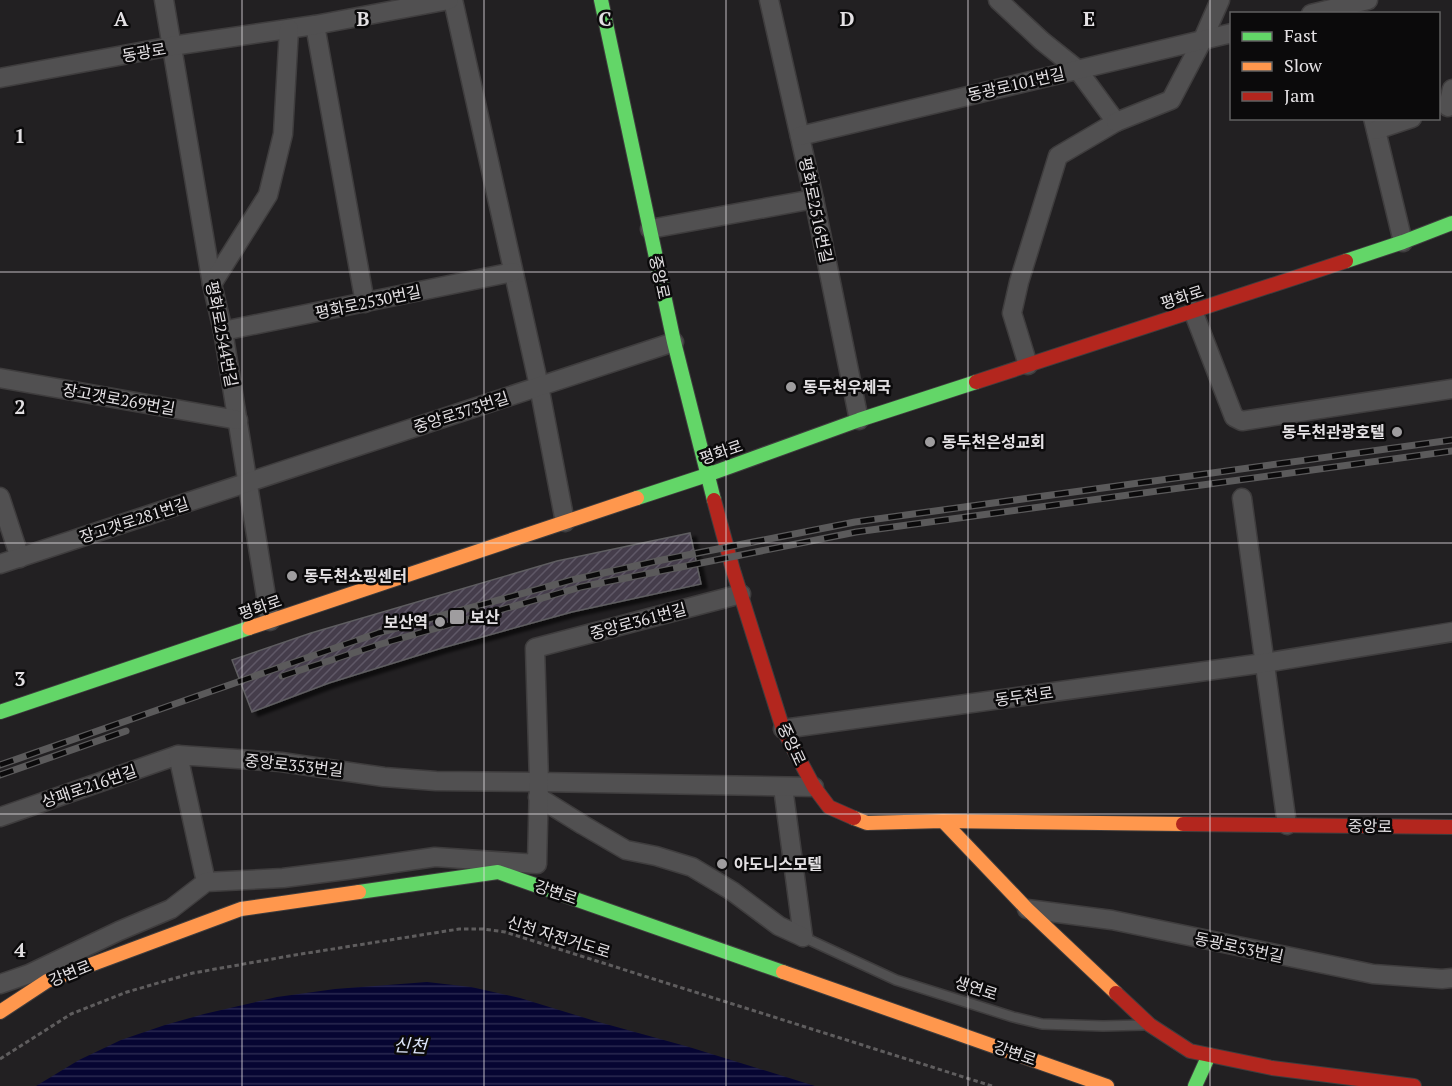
<svg xmlns="http://www.w3.org/2000/svg" width="1452" height="1086" font-family="'PT Serif','Noto Sans KR',serif">
  <defs>
    <pattern id="water-rules" width="6" height="5" patternUnits="userSpaceOnUse" patternTransform="scale(1.5)"><rect width="6" height="5" fill="#060532"/><path d="M0 2.5h6" fill="none" stroke="#2a2950"/></pattern>
    <pattern id="building-hatch" width="6" height="6" patternUnits="userSpaceOnUse" patternTransform="scale(1.5)"><rect width="6" height="6" fill="#443d4c"/><path d="M-1 1l2-2M0 6l6-6M5 7l2-2" fill="none" stroke="#5f5966"/></pattern>
    <filter id="shadow"><feDropShadow dx="6" dy="4" stdDeviation="1.5" flood-color="#0009"/></filter>
  </defs>
  <rect width="100%" height="100%" fill="#222022"/>
  <!-- water -->
  <polygon fill="url(#water-rules)" points="427,982 471,987 520,998 595,1021 689,1047 815,1086 36,1086 79,1060 121,1040 165,1025 204,1014 277,997 335,989"/>
  <!-- building -->
  <polygon fill="url(#building-hatch)" stroke="#5e5d60" stroke-width="1.5" filter="url(#shadow)" points="690,533 701,584 572,612 442,648 329,683 252,712 232,660 311,633 557,561"/>
  <g fill="none" stroke-linecap="round" stroke-linejoin="round">
    <defs>
      <polyline id="lane" points="803,937 896,980 1013,1017 1042,1024 1103,1026 1144,1025"/>
      <g id="street">
        <polyline points="164,0 212,284 223,331 270,621"/>
        <polyline points="453,0 539,386 565,522"/>
        <polyline points="769,0 814,199 859,420"/>
        <polyline points="998,0 1042,41 1077,69 1116,122 1058,156 1019,282 1012,313 1028,365"/>
        <polyline points="1311,14 1368,0"/>
        <polyline points="315,25 365,303"/>
        <polyline points="0,78 172,46 315,25 449,0"/>
        <polyline points="1448,107 1452,89"/>
        <polyline points="1373,118 1403,242"/>
        <polyline points="1116,122 1171,100 1203,39 1220,0"/>
        <polyline points="1376,130 1412,118"/>
        <polyline points="800,136 1232,33"/>
        <polyline points="650,229 814,199"/>
        <polyline points="212,284 268,195 283,134 289,29"/>
        <polyline points="1193,311 1234,417 1242,421 1452,389"/>
        <polyline points="223,331 513,272"/>
        <polyline points="0,378 238,420"/>
        <polyline points="0,497 20,558"/>
        <polyline points="1242,498 1287,825"/>
        <polyline points="0,564 674,342"/>
        <polyline points="783,729 1264,663 1452,632"/>
        <polyline points="783,787 803,937"/>
        <polyline points="538,797 583,825 626,850 656,856 692,867 732,891 779,926 803,937"/>
        <polyline points="0,817 178,755"/>
        <polyline points="206,882 178,755 281,762 384,777 436,781 539,782 814,787"/>
        <polyline points="1027,909 1112,920 1373,974 1442,979 1452,978"/>
        <polyline points="0,984 29,974 119,931 171,909 206,882 283,878 346,870 435,857 537,864 539,782 535,648 741,594"/>
      </g>
      <g id="fast">
        <polyline points="601,0 674,342 714,500"/>
        <polyline points="1346,261 1403,242 1452,223"/>
        <polyline points="637,498 707,475 859,420 976,382"/>
        <polyline points="0,712 249,628"/>
        <polyline points="359,892 498,872 783,972"/>
        <polyline points="1195,1086 1209,1055"/>
      </g>
      <g id="slow">
        <polyline points="249,628 637,498"/>
        <polyline points="854,818 867,823 943,821 1183,824"/>
        <polyline points="943,821 1027,909 1116,993"/>
        <polyline points="783,972 1107,1086"/>
        <polyline points="0,1012 47,981 241,909 359,892"/>
      </g>
      <g id="jam">
        <polyline points="976,382 1346,261"/>
        <polyline points="714,500 733,570 783,729 814,787 829,807 854,818"/>
        <polyline points="1183,824 1452,827"/>
        <polyline points="1116,993 1150,1025 1190,1051 1272,1068 1414,1086"/>
      </g>
    </defs>
    <!-- lane casing -->
    <use href="#lane" stroke="#3f3d3e" stroke-width="12"/>
    <!-- street casing -->
    <use href="#street" stroke="#3f3d3e" stroke-width="21"/>
    <!-- fast casing -->
    <use href="#fast" stroke="#3f3d3e" stroke-width="16"/>
    <!-- slow casing -->
    <use href="#slow" stroke="#3f3d3e" stroke-width="16"/>
    <!-- jam casing -->
    <use href="#jam" stroke="#3f3d3e" stroke-width="16"/>
    <!-- path -->
    <polyline stroke="#5f5d5e" stroke-width="3" stroke-dasharray="4.5 3" stroke-linecap="butt" points="0,1059 71,1014 127,992 193,973 295,955 459,929 483,929 505,932 992,1086"/>
    <!-- lane -->
    <use href="#lane" stroke="#515051" stroke-width="9"/>
    <!-- street -->
    <use href="#street" stroke="#515051" stroke-width="18"/>
    <!-- fast -->
    <use href="#fast" stroke="#63d668" stroke-width="14"/>
    <!-- slow -->
    <use href="#slow" stroke="#ff974d" stroke-width="14"/>
    <!-- jam -->
    <use href="#jam" stroke="#b3261e" stroke-width="14"/>
    <defs>
      <g id="rail">
        <polyline points="282,676 381,644 581,587 856,532 1452,451"/>
        <polyline points="0,765 378,633 572,580 662,560 855,522 1452,440"/>
        <polyline points="0,775 126,731"/>
      </g>
    </defs>
    <!-- rail casing -->
    <use href="#rail" stroke="#5b5a5b" stroke-width="7"/>
    <!-- rail -->
    <use href="#rail" stroke="#0b0a0b" stroke-width="4.5" stroke-dasharray="14" stroke-linecap="butt"/>
  </g>
  <!-- grid -->
  <path fill="none" stroke="#e3e0e3" stroke-width="1.5" stroke-opacity="0.55" d="M242,0v1086M484,0v1086M726,0v1086M968,0v1086M1210,0v1086M0,272h1452M0,543h1452M0,814h1452"/>
  <!-- markers -->
  <g fill="#9f9d9f" stroke="#0b0a0b" stroke-width="2">
    <circle cx="791" cy="387" r="6"/>
    <circle cx="1397" cy="432" r="6"/>
    <circle cx="930" cy="442" r="6"/>
    <circle cx="292" cy="576" r="6"/>
    <rect x="449" y="609" width="16" height="16" rx="3"/>
    <circle cx="440" cy="622" r="6"/>
    <circle cx="722" cy="864" r="6"/>
  </g>
  <g text-anchor="middle" dominant-baseline="central" stroke-width="5" stroke-linejoin="round" paint-order="stroke">
    <!-- street labels -->
    <g font-size="16" fill="#e3e0e3" stroke="#0b0a0b">
      <text transform="translate(144 52) rotate(-10)">동광로</text>
      <text transform="translate(1016 84) rotate(-13)">동광로101번길</text>
      <text transform="translate(816 210) rotate(78)">평화로2516번길</text>
      <text transform="translate(660 277) rotate(78)">중앙로</text>
      <text transform="translate(1182 297) rotate(-18)">평화로</text>
      <text transform="translate(368 302) rotate(-12)">평화로2530번길</text>
      <text transform="translate(222 334) rotate(79)">평화로2544번길</text>
      <text transform="translate(119 399) rotate(10)">장고갯로269번길</text>
      <text transform="translate(461 412) rotate(-18)">중앙로373번길</text>
      <text transform="translate(721 452) rotate(-19)">평화로</text>
      <text transform="translate(134 520) rotate(-18)">장고갯로281번길</text>
      <text transform="translate(260 607) rotate(-19)">평화로</text>
      <text transform="translate(638 621) rotate(-15)">중앙로361번길</text>
      <text transform="translate(1024 696) rotate(-8)">동두천로</text>
      <text transform="translate(792 744) rotate(65)">중앙로</text>
      <text transform="translate(294 765) rotate(6)">중앙로353번길</text>
      <text transform="translate(89 786) rotate(-19)">상패로216번길</text>
      <text transform="translate(1370 826) rotate(1)">중앙로</text>
      <text transform="translate(556 892) rotate(19)">강변로</text>
      <text transform="translate(559 937) rotate(17)">신천 자전거도로</text>
      <text transform="translate(1239 947) rotate(12)">동광로53번길</text>
      <text transform="translate(70 973) rotate(-22)">강변로</text>
      <text transform="translate(976 988) rotate(18)">생연로</text>
      <text transform="translate(1015 1053) rotate(19)">강변로</text>
    </g>
    <!-- poi labels -->
    <g font-size="16" font-weight="bold" fill="#e3e0e3" stroke="#0b0a0b" text-anchor="start">
      <text x="803" y="387">동두천우체국</text>
      <text x="1385" y="432" text-anchor="end">동두천관광호텔</text>
      <text x="942" y="442">동두천은성교회</text>
      <text x="304" y="576">동두천쇼핑센터</text>
      <text x="470" y="617">보산</text>
      <text x="428" y="622" text-anchor="end">보산역</text>
      <text x="734" y="864">아도니스모텔</text>
    </g>
    <!-- water labels -->
    <g font-size="18" font-style="italic" fill="#dce4f9" stroke="#0b0a0b">
      <text transform="translate(410 1045) rotate(3)">신천</text>
    </g>
  </g>
  <g font-size="20" text-anchor="middle" font-weight="bold" fill="#e3e0e3" stroke="#0b0a0b" stroke-width="5" stroke-linejoin="round" paint-order="stroke">
    <text x="121" y="26">A</text>
    <text x="363" y="26">B</text>
    <text x="605" y="26">C</text>
    <text x="847" y="26">D</text>
    <text x="1089" y="26">E</text>
    <text x="20" y="143">1</text>
    <text x="20" y="414">2</text>
    <text x="20" y="686">3</text>
    <text x="20" y="957">4</text>
  </g>
  <!-- legend -->
  <rect x="1230" y="12" width="210" height="108" fill="#0b0a0b" stroke="#616061" stroke-width="1.5"/>
  <rect x="1242" y="32" width="30" height="9" fill="#63d668" stroke="#616061" stroke-width="1.5"/>
  <text x="1284" y="42" font-size="18" fill="#e3e0e3">Fast</text>
  <rect x="1242" y="62" width="30" height="9" fill="#ff974d" stroke="#616061" stroke-width="1.5"/>
  <text x="1284" y="72" font-size="18" fill="#e3e0e3">Slow</text>
  <rect x="1242" y="92" width="30" height="9" fill="#b3261e" stroke="#616061" stroke-width="1.5"/>
  <text x="1284" y="102" font-size="18" fill="#e3e0e3">Jam</text>
</svg>
